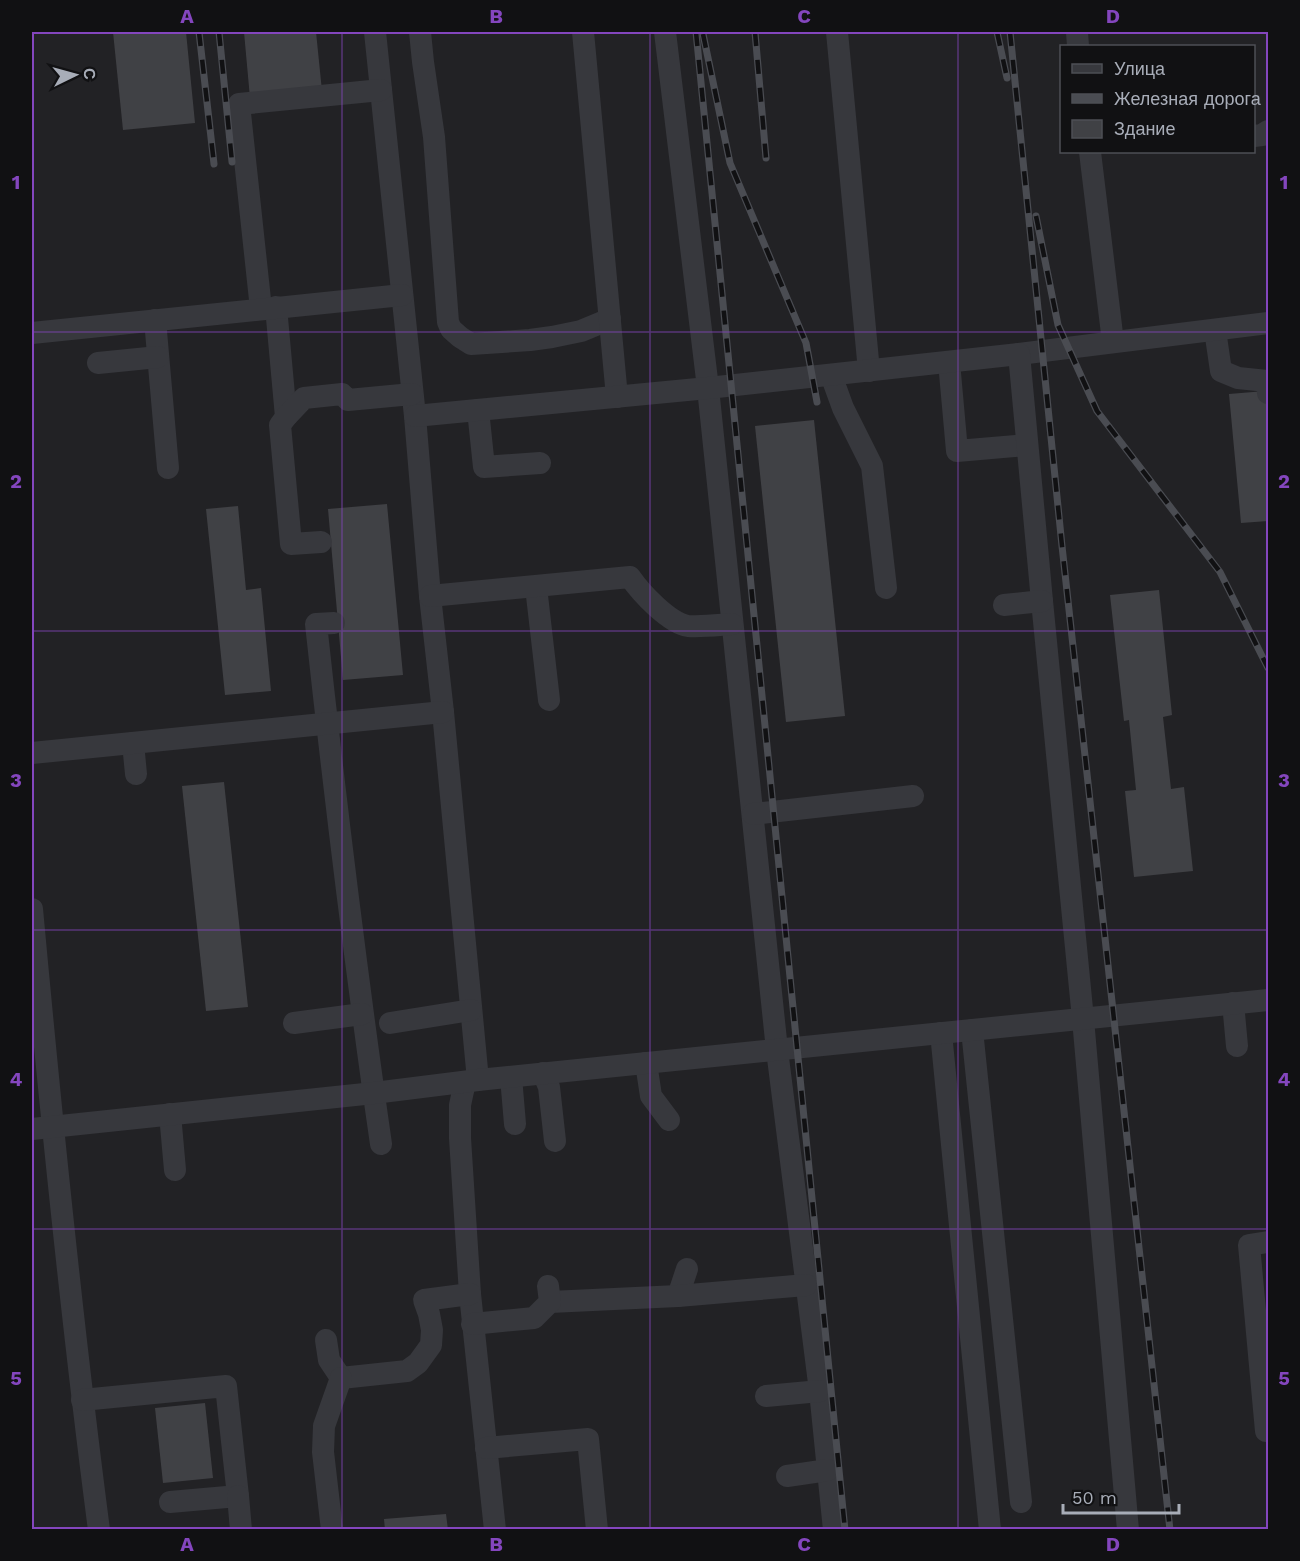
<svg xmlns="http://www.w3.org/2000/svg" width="1300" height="1561" font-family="'Work Sans',sans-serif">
  <rect width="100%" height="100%" fill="#161618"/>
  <!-- built -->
  <path fill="#222225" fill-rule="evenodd" d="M32,32h1236v1497h-1236zM1062,46h192v106h-192z"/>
  <!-- building -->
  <g fill="#404145">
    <polygon points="113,32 186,32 195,123 123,130"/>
    <polygon points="244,32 316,32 322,91 250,98"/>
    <polygon points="1265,391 1268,426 1268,521 1241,523 1229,394"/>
    <polygon points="814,420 845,716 786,722 755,426"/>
    <polygon points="387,504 403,675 343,680 328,509"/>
    <polygon points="238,506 246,590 261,588 271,691 225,695 206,509"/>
    <polygon points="1159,590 1172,715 1163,717 1171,789 1184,787 1193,871 1134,877 1125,791 1136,790 1129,720 1124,721 1110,595"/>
    <polygon points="224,782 248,1007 206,1011 182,786"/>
    <polygon points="205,1403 213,1478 163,1483 155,1408"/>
    <polygon points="446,1514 448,1530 385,1530 384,1519"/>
  </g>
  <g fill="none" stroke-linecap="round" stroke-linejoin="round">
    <!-- minor -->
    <g stroke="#37383d" stroke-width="22">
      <polyline points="375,32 415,416 430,596 443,712 478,1080"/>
      <polyline points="420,32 423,62 434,137 448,322 451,329 460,337 471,344 530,340 552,337 581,331 610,319"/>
      <polyline points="583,32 617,397"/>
      <polyline points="665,32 708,388 777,1050 820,1391 834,1530"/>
      <polyline points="837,32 869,371"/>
      <polyline points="1077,32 1078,46"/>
      <polyline points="1254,136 1262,135 1268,131"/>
      <polyline points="1090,152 1113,342"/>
      <polyline points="276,307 286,417"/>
      <polyline points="261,309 239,104 381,90"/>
      <polyline points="155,320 168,468"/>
      <polyline points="1215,330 1221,371 1238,378 1267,381 1268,393"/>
      <polyline points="32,333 402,295"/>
      <polyline points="1019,354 1268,323"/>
      <polyline points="949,362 957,451 1027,445"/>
      <polyline points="98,363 158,357"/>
      <polyline points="831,375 843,408 872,466 886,588"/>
      <polyline points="478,410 484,467 540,463"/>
      <polyline points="415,416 708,388 1019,354 1042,601 1083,1019 1128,1530"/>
      <polyline points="321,542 291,544 280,425 286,417 304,398 342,394 348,400 412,394"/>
      <polyline points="536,587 549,700"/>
      <path d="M430,596l200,-19c11,16 39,46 58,49 14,1 30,-1 44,-2"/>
      <polyline points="1004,605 1042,601"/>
      <path d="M334,623l-18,1c19,174 40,347 65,520"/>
      <polyline points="133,743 136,774"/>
      <polyline points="32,753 443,712"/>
      <polyline points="753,814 913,796"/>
      <path d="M32,909c19,207 40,414 67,621"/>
      <polyline points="1233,1003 1237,1046"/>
      <polyline points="294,1023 362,1014"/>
      <polyline points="390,1023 471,1010"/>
      <polyline points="972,1030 1021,1502"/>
      <polyline points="941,1033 990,1530"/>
      <polyline points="646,1063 651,1096 669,1120"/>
      <polyline points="543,1073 549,1087 555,1141"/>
      <polyline points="511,1077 515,1124"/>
      <polyline points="465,1082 460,1105 460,1138 470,1294 495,1530"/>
      <polyline points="170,1114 175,1170"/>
      <polyline points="32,1129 374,1093 478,1080 1268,1000"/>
      <polyline points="1268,1242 1249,1245 1266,1431 1268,1430"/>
      <polyline points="678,1296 687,1269"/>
      <polyline points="550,1302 678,1296 806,1285"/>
      <polyline points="472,1324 534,1318 550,1302 548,1286"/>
      <polyline points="326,1340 329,1360 341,1378 407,1371 418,1363 431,1345 432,1330 429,1314 424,1300 470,1294"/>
      <polyline points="766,1396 820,1391"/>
      <polyline points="82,1400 226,1386 238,1496 170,1502"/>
      <polyline points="486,1448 588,1439 597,1530"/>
      <polyline points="787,1476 828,1470"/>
      <polyline points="238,1496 241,1530"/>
      <polyline points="332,1530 323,1452 324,1426 341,1378"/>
    </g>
    <defs>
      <g id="rail">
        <polyline points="199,32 214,164"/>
        <polyline points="219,32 232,162"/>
        <polyline points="696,32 845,1530"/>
        <polyline points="755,32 766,158"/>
        <polyline points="997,32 1007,78"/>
        <polyline points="1010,32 1062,546 1170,1530"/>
        <polyline points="703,34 730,163 806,343 817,402"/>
        <polyline points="1036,216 1058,325 1097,411 1220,572 1268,668"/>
      </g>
    </defs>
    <!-- rail casing -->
    <use href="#rail" stroke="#4a4c52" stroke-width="7"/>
    <!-- rail -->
    <use href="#rail" stroke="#111113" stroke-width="4.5" stroke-dasharray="14" stroke-linecap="butt"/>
  </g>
  <!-- grid -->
  <path fill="none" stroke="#8446be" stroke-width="1.5" stroke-opacity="0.55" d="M342,32v1498M650,32v1498M958,32v1498M32,332h1236M32,631h1236M32,930h1236M32,1229h1236"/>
  <!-- border -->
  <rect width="1300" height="1561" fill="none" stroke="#111113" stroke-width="66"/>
  <!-- legend -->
  <rect x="1060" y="45" width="195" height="108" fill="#111113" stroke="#4d4f55" stroke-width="1.5"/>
  <rect x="1072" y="64" width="30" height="9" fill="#37383d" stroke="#4d4f55" stroke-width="1.5"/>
  <text x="1114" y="75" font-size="18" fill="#a8adb8">Улица</text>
  <rect x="1072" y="94" width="30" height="9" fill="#4a4c52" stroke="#4d4f55" stroke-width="1.5"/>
  <text x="1114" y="105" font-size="18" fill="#a8adb8">Железная дорога</text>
  <rect x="1072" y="120" width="30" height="18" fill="#404145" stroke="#4d4f55" stroke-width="1.5"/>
  <text x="1114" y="135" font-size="18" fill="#a8adb8">Здание</text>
  <!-- north arrow -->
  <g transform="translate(75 75) rotate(85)" stroke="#111113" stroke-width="4.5" paint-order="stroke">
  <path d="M0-4.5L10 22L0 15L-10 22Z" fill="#a8adb8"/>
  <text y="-9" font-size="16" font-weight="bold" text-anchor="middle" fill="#a8adb8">С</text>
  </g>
  <!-- scale -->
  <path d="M1063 1504v9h116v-9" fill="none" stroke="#a8adb8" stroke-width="3"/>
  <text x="1072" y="1504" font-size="18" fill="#a8adb8" stroke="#111113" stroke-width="4.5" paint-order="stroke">50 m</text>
  <rect x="33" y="33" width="1234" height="1495" fill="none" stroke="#8446be" stroke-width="2"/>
  <g font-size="20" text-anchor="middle" font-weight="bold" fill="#8446be">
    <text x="187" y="23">A</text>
    <text x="496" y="23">B</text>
    <text x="804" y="23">C</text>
    <text x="1113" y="23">D</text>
    <text x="16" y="189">1</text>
    <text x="1284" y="189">1</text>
    <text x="16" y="488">2</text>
    <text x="1284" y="488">2</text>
    <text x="16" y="787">3</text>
    <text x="1284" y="787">3</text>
    <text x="16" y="1086">4</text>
    <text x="1284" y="1086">4</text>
    <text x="16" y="1385">5</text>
    <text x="1284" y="1385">5</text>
    <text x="187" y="1551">A</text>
    <text x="496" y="1551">B</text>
    <text x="804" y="1551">C</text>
    <text x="1113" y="1551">D</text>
  </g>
</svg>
